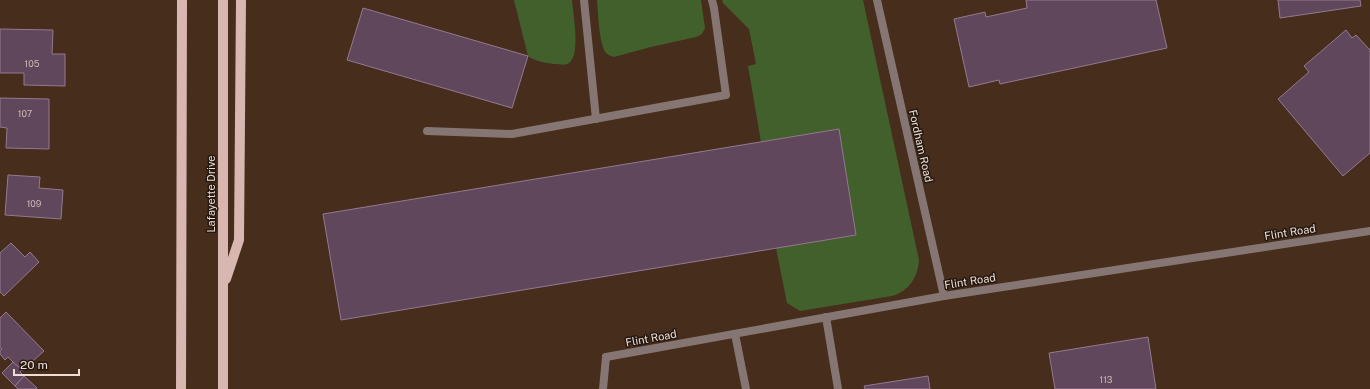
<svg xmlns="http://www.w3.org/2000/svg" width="1370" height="389" font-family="'Public Sans',sans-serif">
  <rect width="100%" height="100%" fill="#462d1c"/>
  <!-- green -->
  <g fill="#42602c">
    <path d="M514,0h58c1,14 9,55 -3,63 -4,3 -10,1 -15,1 -9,-1 -19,-3 -26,-8z"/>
    <path d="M597,0h104l4,28 -3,6 -6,3 -45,10 -37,10c-3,-1 -6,-2 -8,-4 -7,-9 -8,-41 -9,-53z"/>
    <path d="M722,0h141l56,260c-1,17 -10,31 -27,36l-92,15 -13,-8 -11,-55 80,-13 -17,-106 -78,13 -13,-76 8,-2 -7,-35 -26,-26z"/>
  </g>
  <!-- building -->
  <g fill="#60475c" stroke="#957990">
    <polygon points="1026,0 1156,0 1167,48 1000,84 999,80 969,87 954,19 985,12 986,17 1027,8"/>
    <polygon points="1278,0 1360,0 1361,6 1280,18"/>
    <polygon points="363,8 528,56 512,108 347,60"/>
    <polygon points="0,29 53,30 52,54 65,54 65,86 24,85 24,73 0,73"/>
    <polygon points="1346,30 1352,38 1356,35 1370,50 1370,153 1343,176 1278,99 1309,72 1304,66"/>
    <polygon points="0,98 49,99 49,149 6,148 7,128 0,127"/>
    <polygon points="839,129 856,235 341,320 323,214"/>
    <polygon points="8,175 40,177 39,188 63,190 61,219 5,215"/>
    <polygon points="11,243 25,257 30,252 39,262 4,296 0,292 0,253"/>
    <polygon points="6,312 44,351 22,371 8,357 5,360 0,354 0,351 2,349 0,348 0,318"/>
    <polygon points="1148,337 1156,389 1055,389 1049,353"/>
    <polygon points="13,362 22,370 20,372 24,376 15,386 2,373"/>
    <polygon points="24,376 37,388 36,389 18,389 15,386"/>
    <polygon points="928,376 930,389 865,389 864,386"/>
  </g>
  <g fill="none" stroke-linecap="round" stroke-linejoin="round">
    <!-- service -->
    <g stroke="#867673" stroke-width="8">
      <polyline points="584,0 596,119"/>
      <polyline points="877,0 944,296"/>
      <polyline points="427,131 512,134 726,95 714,8 712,0"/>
      <polyline points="826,317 838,389"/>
      <polyline points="735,334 746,389"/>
      <polyline points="603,389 606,357"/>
    </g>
    <!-- minor -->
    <polyline stroke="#867673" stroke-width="8" points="606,357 944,296 1370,231"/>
    <!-- primary -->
    <g stroke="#d9b7b1" stroke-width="10">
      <polyline points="226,279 239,240 241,0"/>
      <polyline points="181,389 182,0"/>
      <polyline points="223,389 223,0"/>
    </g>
  </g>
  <g text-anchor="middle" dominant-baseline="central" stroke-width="3" stroke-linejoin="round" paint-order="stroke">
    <!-- number labels -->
    <g font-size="9" fill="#cab8b4">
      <text x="32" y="63">105</text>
      <text x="25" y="113">107</text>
      <text x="34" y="203">109</text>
      <text x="1106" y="379">113</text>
    </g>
    <!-- street labels -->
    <g font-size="11" fill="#eeddd2" stroke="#241811">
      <text transform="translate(921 146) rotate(77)">Fordham Road</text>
      <text transform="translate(211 194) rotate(-90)">Lafayette Drive</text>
      <text transform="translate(1290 232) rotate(-9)">Flint Road</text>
      <text transform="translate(970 281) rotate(-9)">Flint Road</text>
      <text transform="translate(651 338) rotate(-10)">Flint Road</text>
    </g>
  </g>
  <!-- scale -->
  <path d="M14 369v6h65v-6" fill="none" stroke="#eeddd2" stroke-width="2"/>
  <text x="20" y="369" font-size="12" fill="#eeddd2" stroke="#241811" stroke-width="3" paint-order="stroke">20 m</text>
</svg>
